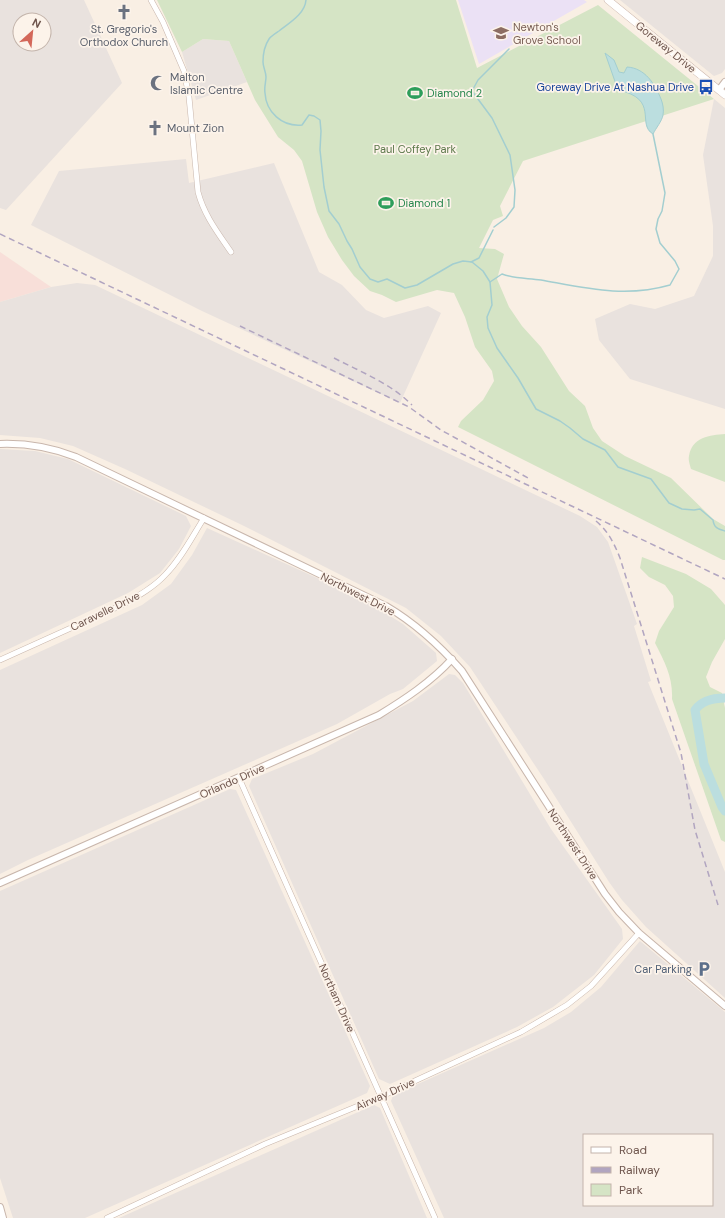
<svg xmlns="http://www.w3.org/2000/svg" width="725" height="1218" font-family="'DM Sans',sans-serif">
  <rect width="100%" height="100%" fill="#f9efe4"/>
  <!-- commercial -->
  <polygon fill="#f8dfd9" points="0,252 51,287 0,302"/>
  <!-- industrial -->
  <g fill="#e9e2de" fill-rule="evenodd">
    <path d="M0,0h84l38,83 -116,127 -6,-2zM20,20h24v24h-24z"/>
    <polygon points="620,0 725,0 725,69 722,73 714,76"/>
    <polygon points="203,39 229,41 247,82 196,100 182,52"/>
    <polygon points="714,99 725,108 725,409 630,379 599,340 595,319 630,304 655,309 694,296 713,256 713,226 703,155"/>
    <polygon points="186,159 189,183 274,163 319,272 342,285 366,310 384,318 428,306 441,313 400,403 202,311 31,225 59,171"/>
    <polygon points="77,283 95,285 580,516 597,527 608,542 637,624 634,626 651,681 648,682 725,872 725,998 646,927 622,900 609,882 544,779 470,667 441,636 406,608 242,525 125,469 73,446 40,438 0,435 0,302 51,287"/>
    <polygon points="0,449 35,451 68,459 186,516 191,526 179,549 160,573 128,593 0,653"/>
    <polygon points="207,528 361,598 403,624 436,653 437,661 403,689 390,694 337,724 28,860 0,874 0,670 142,605 171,584 192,555"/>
    <polygon points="449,674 455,675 463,683 551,829 622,929 623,939 594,975 553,1007 517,1027 390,1084 379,1079 249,786 252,779 313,754 413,701"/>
    <polygon points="230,789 236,790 305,942 370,1086 367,1093 85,1218 13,1218 0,1178 0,891"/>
    <path d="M640,941l85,71v206h-281l-53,-117 2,-6 151,-67 27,-16 30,-25zM584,1135h128v70h-128z"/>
    <polygon points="374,1105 380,1108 427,1218 119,1218"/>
  </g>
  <!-- education -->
  <polygon fill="#ebe1f5" points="458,0 584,0 587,2 479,64"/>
  <!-- green -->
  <g fill="#d5e4c5">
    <polygon points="157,0 456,0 477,68 598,5 714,99 523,161 500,206 503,216 493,220 479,248 495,249 504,254 497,279 509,307 522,326 541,347 569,391 585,406 593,428 602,441 625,456 671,478 713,519 725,526 725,560 723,560 458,427 461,421 483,400 494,381 492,371 475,347 465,317 454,293 437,290 396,302 382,295 370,291 354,276 342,260 328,237 317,212 302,161 294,150 278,137 255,100 229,41 203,39 182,52"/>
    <path d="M725,434v48l-34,-13c-1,-4 -3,-9 -2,-13 3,-19 21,-21 36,-22z"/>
    <path d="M642,557l44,17 25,15 14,16v34l-13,23 -6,15 4,10 12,6 3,15v134l-4,-2 -49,-141c1,-22 -7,-36 -17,-56l4,-12 15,-24 -1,-11 -8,-11 -16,-8 -9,-9z"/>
  </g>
  <!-- water -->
  <path fill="#bbdedf" stroke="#a3ced0" d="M605,53l9,7 5,12 5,1 3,-6c18,1 28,17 34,32 2,5 3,11 2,16 -1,6 -7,13 -10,19 -17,-10 7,-35 -35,-44z"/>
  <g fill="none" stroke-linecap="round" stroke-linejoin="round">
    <!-- stream -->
    <g stroke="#a3ced0" stroke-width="1.5">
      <path d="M306,0c-1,14 -17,23 -27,31 -3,2 -8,5 -10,8 -4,6 -6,16 -6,23 0,5 3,10 3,15 0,5 -2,10 -1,16 1,19 17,34 37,32l7,-10 5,1 6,4 1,11 -1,19 4,37 5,24 10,13 8,17 5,8 8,18 10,12 8,3 9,-3 18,9 12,-3 36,-21 10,-3 9,1 11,9 7,11 2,23 -5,12 1,11 9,20 21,30 18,31 24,12 10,7 13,11 22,11 13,17 33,12 18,24 13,6 12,1 6,-1 13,11c1,8 5,9 12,11"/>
      <polyline points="494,227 506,218 514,207 515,190 510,155 492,118 472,91 478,80 509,49"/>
      <polyline points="471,262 479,258 493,230"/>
      <path d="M490,282l12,-8c13,5 25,4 39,6 45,8 84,18 129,5l9,-16 -4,-8 -15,-18 -4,-14 2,-10 4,-8 3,-18 -12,-59"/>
    </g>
    <!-- river -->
    <path stroke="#bbdedf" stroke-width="9" d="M725,698c-12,0 -23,2 -30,12l9,54 18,43 3,4"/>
    <defs>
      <g id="minor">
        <path d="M151,0l12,22 21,49 5,26 9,95c6,23 20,41 33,60"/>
        <path d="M0,660l124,-56c14,-8 30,-17 41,-29 16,-16 27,-38 39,-57"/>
        <polyline points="239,778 435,1218"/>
        <polyline points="107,1218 265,1144 380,1097 521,1032 567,1005 591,986 639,933"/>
      </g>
      <g id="tertiary">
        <polyline points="719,90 725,82"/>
        <path d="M0,444c27,-1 50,3 76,13l310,149c29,17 54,40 76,65l143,223 14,18 20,21 86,73"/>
        <path d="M0,883l379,-168c26,-16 52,-33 73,-56"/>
        <polyline points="0,1207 3,1218"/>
      </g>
      <polyline id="secondary" points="608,0 725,95"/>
    </defs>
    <!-- minor casing -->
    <use href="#minor" stroke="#c8b6ac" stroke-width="6"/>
    <!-- tertiary casing -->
    <use href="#tertiary" stroke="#c8b6ac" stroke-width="8"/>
    <!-- secondary casing -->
    <use href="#secondary" stroke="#cdb7ad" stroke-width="8"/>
    <!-- minor -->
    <use href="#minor" stroke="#fff" stroke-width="5"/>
    <!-- tertiary -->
    <use href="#tertiary" stroke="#fff" stroke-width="6"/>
    <!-- secondary -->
    <use href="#secondary" stroke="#fff" stroke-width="7"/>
    <!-- rail -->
    <g stroke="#b1a5c0" stroke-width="1.5" stroke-dasharray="6 4" stroke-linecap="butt">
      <polyline points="0,234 725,579"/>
      <polyline points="240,326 409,407 441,430 528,478"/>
      <path d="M334,358c27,14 56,25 78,47"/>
      <path d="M596,521c12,10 18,22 24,37l61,195 14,77 23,75"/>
    </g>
  </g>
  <!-- icons -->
  <defs>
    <symbol id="church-bare" viewBox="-9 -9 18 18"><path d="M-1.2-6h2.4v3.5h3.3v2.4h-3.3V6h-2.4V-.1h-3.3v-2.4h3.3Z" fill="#6b7280" stroke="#fcf3ea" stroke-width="2.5" paint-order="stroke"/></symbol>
    <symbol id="school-bare" viewBox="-9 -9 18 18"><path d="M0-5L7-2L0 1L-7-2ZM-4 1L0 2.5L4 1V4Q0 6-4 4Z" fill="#8d6e63" stroke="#fcf3ea" stroke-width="2.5" paint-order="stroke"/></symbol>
    <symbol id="mosque-bare" viewBox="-9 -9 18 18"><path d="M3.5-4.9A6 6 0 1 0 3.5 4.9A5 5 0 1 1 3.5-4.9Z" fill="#6b7280" stroke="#fcf3ea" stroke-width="2.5" paint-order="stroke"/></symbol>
    <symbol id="bus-bare" viewBox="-9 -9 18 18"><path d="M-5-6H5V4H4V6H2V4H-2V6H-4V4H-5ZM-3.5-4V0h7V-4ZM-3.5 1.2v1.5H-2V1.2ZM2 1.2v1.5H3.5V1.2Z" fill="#1a4fb4" stroke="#fcf3ea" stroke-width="2.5" paint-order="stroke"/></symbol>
    <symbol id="stadium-bare" viewBox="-9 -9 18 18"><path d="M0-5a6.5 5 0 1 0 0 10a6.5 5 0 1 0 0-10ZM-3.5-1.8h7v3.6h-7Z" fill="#2e9e5b" stroke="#fcf3ea" stroke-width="2.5" paint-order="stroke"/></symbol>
    <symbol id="parking-bare" viewBox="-9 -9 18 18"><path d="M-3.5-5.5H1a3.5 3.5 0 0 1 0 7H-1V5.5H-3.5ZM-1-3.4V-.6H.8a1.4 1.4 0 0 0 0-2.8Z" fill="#5c6f8a" stroke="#fcf3ea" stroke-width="2.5" paint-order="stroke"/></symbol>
  </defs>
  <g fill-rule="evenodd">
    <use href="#church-bare" x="113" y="1" width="22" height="22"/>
    <use href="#school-bare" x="490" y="22" width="22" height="22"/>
    <use href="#mosque-bare" x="147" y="72" width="22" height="22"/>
    <use href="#bus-bare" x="695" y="76" width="22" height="22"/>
    <use href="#stadium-bare" x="404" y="82" width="22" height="22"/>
    <use href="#church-bare" x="144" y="117" width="22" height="22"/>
    <use href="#stadium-bare" x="375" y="192" width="22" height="22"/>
    <use href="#parking-bare" x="693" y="958" width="22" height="22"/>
  </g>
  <g text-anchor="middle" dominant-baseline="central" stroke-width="3.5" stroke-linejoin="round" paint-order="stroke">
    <!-- education labels -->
    <g font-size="11" fill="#785e54" stroke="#fcf3ea" text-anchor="start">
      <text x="513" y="27">Newton's<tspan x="513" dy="13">Grove School</tspan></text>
    </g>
    <!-- worship labels -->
    <g font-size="11" fill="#5b616d" stroke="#fcf3ea" text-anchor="start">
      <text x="124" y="29" text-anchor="middle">St. Gregorio's<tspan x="124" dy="13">Orthodox Church</tspan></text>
      <text x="170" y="77">Malton<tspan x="170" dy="13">Islamic Centre</tspan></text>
      <text x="167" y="128">Mount Zion</text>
    </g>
    <!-- street labels -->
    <g font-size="11" fill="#6e554d" stroke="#fcf3ea">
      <text transform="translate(666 47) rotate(39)">Goreway Drive</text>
      <text transform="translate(358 594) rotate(27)">Northwest Drive</text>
      <text transform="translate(105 611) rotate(-26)">Caravelle Drive</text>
      <text transform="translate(232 781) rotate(-24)">Orlando Drive</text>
      <text transform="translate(573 844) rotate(57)">Northwest Drive</text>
      <text transform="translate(337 998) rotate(66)">Northam Drive</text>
      <text transform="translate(385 1094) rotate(-24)">Airway Drive</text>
    </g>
    <!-- transit labels -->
    <g font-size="11" fill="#164399" stroke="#fcf3ea" text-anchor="end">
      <text x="694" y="87">Goreway Drive At Nashua Drive</text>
    </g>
    <!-- leisure labels -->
    <g font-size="11" fill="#27864d" stroke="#fcf3ea" text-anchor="start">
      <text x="427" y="93">Diamond 2</text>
      <text x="398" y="203">Diamond 1</text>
    </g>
    <!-- park labels -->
    <g font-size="11" fill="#5c784a" stroke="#fcf3ea">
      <text x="415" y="149">Paul Coffey Park</text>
    </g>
    <!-- service labels -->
    <g font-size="11" fill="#4e5e75" stroke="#fcf3ea" text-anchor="end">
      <text x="692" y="969">Car Parking</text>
    </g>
  </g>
  <!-- legend -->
  <rect x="583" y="1134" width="130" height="72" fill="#fcf3ea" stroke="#c3b4ab"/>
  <rect x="591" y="1147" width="20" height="6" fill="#ffffff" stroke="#c3b4ab"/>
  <text x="619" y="1154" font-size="12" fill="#6e554d">Road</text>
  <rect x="591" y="1167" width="20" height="6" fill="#b1a5c0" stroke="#c3b4ab"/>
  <text x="619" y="1174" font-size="12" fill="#6e554d">Railway</text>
  <rect x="591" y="1184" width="20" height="12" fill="#d5e4c5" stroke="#c3b4ab"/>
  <text x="619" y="1194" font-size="12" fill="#6e554d">Park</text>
  <!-- north arrow -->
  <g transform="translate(32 32) rotate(27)"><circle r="19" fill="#fcf3ea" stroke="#c3b4ab"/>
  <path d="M0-3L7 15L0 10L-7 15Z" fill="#d36759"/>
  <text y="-6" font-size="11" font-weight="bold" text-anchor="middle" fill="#6e554d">N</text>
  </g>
</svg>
